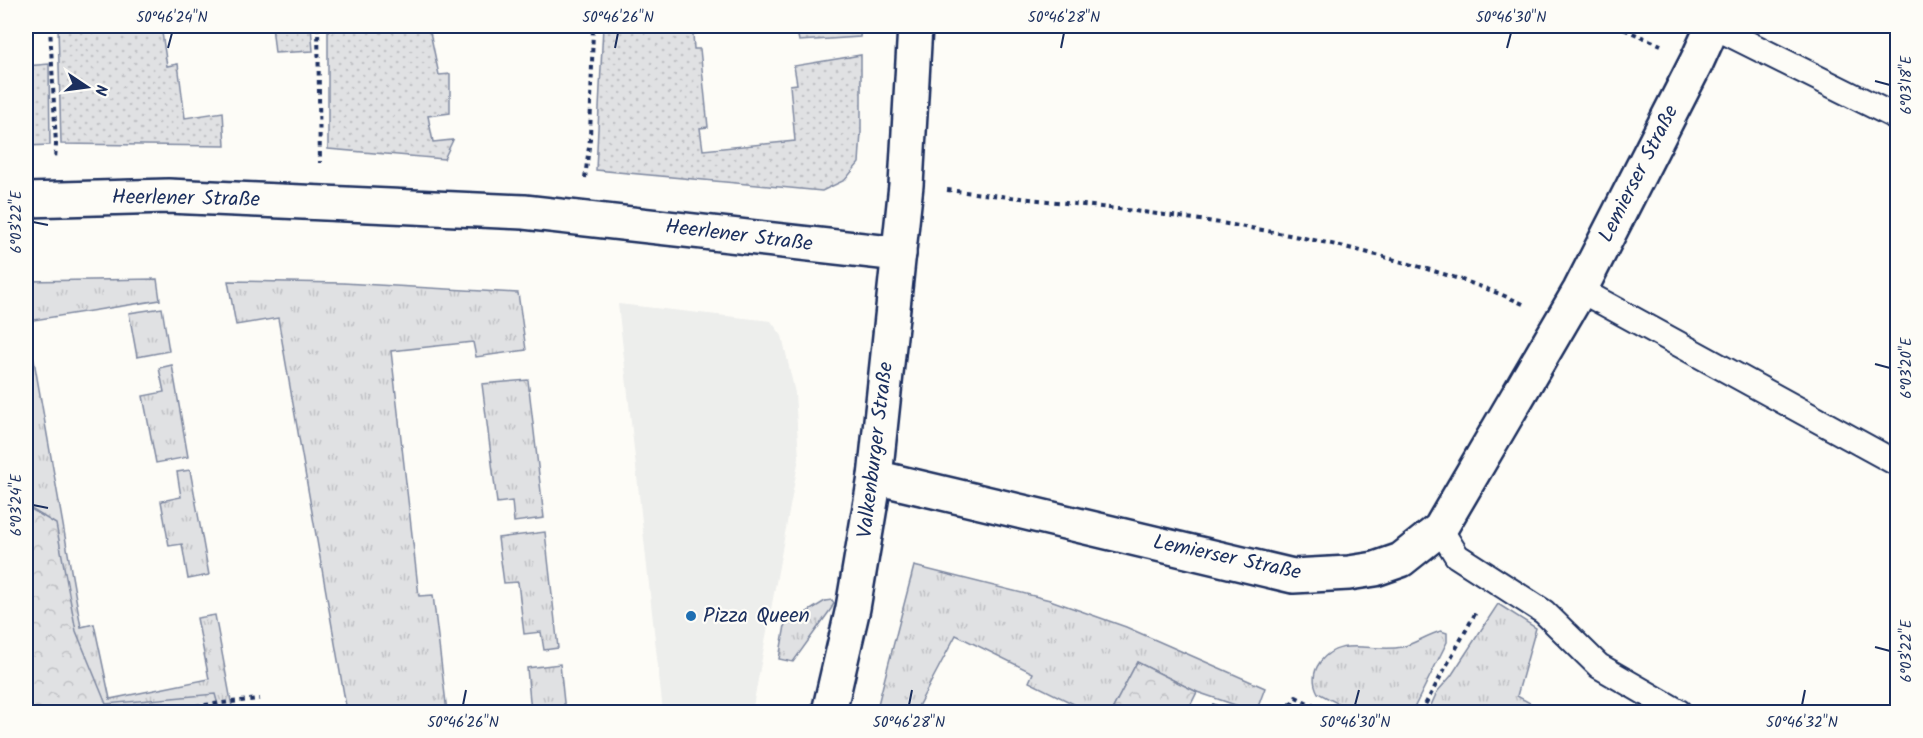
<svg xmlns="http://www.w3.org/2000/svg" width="1923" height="738" font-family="Kalam,sans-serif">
  <defs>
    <pattern id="grass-tufts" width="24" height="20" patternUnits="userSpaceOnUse" patternTransform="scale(1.5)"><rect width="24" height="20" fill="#e0e1e3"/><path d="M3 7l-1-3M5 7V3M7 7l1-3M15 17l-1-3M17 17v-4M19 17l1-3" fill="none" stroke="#c0c1c5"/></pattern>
    <pattern id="forest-crowns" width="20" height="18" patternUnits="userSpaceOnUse" patternTransform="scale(1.5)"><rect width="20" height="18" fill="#e0e1e3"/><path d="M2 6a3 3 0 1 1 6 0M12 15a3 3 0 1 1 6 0" fill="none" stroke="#c0c1c5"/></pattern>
    <pattern id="garden-dots" width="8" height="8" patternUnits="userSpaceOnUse" patternTransform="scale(1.5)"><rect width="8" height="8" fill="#e0e1e3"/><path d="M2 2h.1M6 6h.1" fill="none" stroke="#c0c1c5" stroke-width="1.8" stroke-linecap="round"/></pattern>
  </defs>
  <rect width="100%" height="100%" fill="#fdfcf7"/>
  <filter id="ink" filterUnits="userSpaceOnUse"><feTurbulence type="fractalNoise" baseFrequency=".0167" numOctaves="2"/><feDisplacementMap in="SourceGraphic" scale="12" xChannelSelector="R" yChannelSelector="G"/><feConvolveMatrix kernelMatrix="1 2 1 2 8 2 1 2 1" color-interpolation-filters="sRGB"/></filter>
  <g filter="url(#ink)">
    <!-- built -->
    <polygon fill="#edeeec" points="618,304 771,321 782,336 795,393 799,458 752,712 663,712"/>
    <!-- grass -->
    <g fill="url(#grass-tufts)" stroke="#7e88a0" stroke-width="1.5">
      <polygon points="157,279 160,300 27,321 81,627 94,624 110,699 209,679 197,618 215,615 233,712 26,712 26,281"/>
      <polygon points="228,281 343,283 518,293 526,350 476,357 473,342 391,351 419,596 433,595 447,712 347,712 278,318 236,325"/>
      <polygon points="162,308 169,351 137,357 129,313"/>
      <polygon points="172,365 188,457 156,463 143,396 164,392 159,368"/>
      <polygon points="528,380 544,518 514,522 512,501 497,503 482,384"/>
      <polygon points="190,470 209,575 188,579 182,544 169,546 161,501 181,497 177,472"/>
      <polygon points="545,532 558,648 544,650 541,632 524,634 518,582 504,583 498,538"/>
      <polygon points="914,566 1050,600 1126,627 1265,688 1256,712 1197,692 1137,662 1111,712 1086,712 1086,710 1029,682 1033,673 956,635 915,712 876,712"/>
      <polygon points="832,600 834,603 831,609 793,662 779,659 787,614 801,616 825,601"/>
      <polygon points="1498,604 1536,628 1517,696 1546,712 1428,712 1437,692 1451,676"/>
      <path d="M1441,631l6,2v9l-35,70h-58l-36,-19c-12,-22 7,-44 29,-46 18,-2 36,4 55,0 14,-4 25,-12 39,-16z"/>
      <polygon points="560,664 565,712 531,712 527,668"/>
    </g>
    <!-- forest -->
    <g fill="url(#forest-crowns)" stroke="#7e88a0" stroke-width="1.5">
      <polygon points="26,506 56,524 76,631 106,704 215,694 220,712 26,712"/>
      <polygon points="1137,662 1197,692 1187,712 1111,712"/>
    </g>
    <!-- garden -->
    <g fill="url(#garden-dots)" stroke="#7e88a0" stroke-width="1.5">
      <polygon points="58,26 161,26 167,66 178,64 185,118 223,112 225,146 61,144"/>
      <polygon points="272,26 311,26 313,51 275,53"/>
      <polygon points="328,26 452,26 453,28 430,32 439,75 450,74 450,113 428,116 433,142 453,140 444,159 328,149"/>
      <polygon points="603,26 699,26 700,33 693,34 694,49 700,49 708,127 700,128 703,150 795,141 790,85 797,84 794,66 861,55 861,132 859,163 845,180 822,191 596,170"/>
      <polygon points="796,26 861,26 860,37 799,41"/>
      <polygon points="49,64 50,145 26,146 26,66"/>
    </g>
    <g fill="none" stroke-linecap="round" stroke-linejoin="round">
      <defs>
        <g id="service">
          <polyline points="1713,26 1898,118"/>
          <polyline points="1580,290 1898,464"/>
          <polyline points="1440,529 1457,556 1544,612 1599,666 1679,712"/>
        </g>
        <g id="minor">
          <polyline points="26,200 168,196 524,212 899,254"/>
          <polyline points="875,477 1293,576 1349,573 1375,569 1401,560 1440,529 1580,290 1697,61 1713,26"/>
        </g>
        <polyline id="tertiary" points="829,712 853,608 875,477 906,185 915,26"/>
      </defs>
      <!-- service casing -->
      <use href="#service" stroke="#1b2f5e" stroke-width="28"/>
      <!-- minor casing -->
      <use href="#minor" stroke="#1b2f5e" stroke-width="38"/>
      <!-- tertiary casing -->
      <use href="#tertiary" stroke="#1b2f5e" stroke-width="38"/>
      <!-- path -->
      <g stroke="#1b2f5e" stroke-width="4" stroke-dasharray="4.5 4.5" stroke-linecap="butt">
        <polyline points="50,26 56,145 55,160"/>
        <polyline points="318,26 320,163"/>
        <polyline points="1616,26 1661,45"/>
        <polyline points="585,178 590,139 593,26"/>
        <path d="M947,190c150,17 302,29 448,70 44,12 87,25 128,44"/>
        <polyline points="142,712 259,699"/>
        <polyline points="1207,712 1211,705 1237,712"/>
        <polyline points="1285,712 1296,697 1326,712"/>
        <polyline points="1421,712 1476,612"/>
      </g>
      <!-- service -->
      <use href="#service" stroke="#fdfcf7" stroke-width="24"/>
      <!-- minor -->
      <use href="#minor" stroke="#fdfcf7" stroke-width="33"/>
      <!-- tertiary -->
      <use href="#tertiary" stroke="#fdfcf7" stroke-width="33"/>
    </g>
  </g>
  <!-- ticks -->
  <path fill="none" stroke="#1b2f5e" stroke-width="2" d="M168,48l4,-15M615,48l3,-15M1061,48l3,-15M1507,48l4,-15M1875,81l15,4M33,222l15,3M1875,364l15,4M33,505l15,3M1875,647l15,4M463,705l3,-15M909,705l3,-15M1355,705l4,-15M1802,705l3,-15"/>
  <!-- markers -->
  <circle fill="#1f6fb2" stroke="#fdfcf7" stroke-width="2" cx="691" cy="616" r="6"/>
  <g text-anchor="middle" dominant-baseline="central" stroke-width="4.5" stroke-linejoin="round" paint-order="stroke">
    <!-- street labels -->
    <g font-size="21" fill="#1b2f5e" stroke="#fdfcf7">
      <text transform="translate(1639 174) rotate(-63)">Lemierser Straße</text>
      <text transform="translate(186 199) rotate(1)">Heerlener Straße</text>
      <text transform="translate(739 236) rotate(7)">Heerlener Straße</text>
      <text transform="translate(876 450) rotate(-83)">Valkenburger Straße</text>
      <text transform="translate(1227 558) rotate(12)">Lemierser Straße</text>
    </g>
    <!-- poi labels -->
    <g font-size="21" fill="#1b2f5e" stroke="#fdfcf7" text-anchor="start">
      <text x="703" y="616">Pizza Queen</text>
    </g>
  </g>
  <!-- margin -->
  <rect width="1923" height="738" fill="none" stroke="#fdfcf7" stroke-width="66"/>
  <!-- north arrow -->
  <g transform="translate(87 87) rotate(103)" stroke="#fdfcf7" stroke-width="4.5" paint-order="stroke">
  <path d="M0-4.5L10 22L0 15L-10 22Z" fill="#1b2f5e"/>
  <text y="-9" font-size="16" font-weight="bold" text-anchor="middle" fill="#1b2f5e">N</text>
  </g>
  <rect x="33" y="33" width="1857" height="672" fill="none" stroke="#1b2f5e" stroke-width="2"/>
  <g font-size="15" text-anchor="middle" fill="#1b2f5e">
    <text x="172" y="22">50°46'24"N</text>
    <text x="618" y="22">50°46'26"N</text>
    <text x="1064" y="22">50°46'28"N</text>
    <text x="1511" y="22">50°46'30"N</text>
    <text transform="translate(1906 85) rotate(-90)" y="5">6°03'18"E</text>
    <text transform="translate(16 222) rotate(-90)" y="5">6°03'22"E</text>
    <text transform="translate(1906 368) rotate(-90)" y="5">6°03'20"E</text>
    <text transform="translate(16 505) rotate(-90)" y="5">6°03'24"E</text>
    <text transform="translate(1906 651) rotate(-90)" y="5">6°03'22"E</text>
    <text x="463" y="727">50°46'26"N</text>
    <text x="909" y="727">50°46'28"N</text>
    <text x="1355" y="727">50°46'30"N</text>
    <text x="1802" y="727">50°46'32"N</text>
  </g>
</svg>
